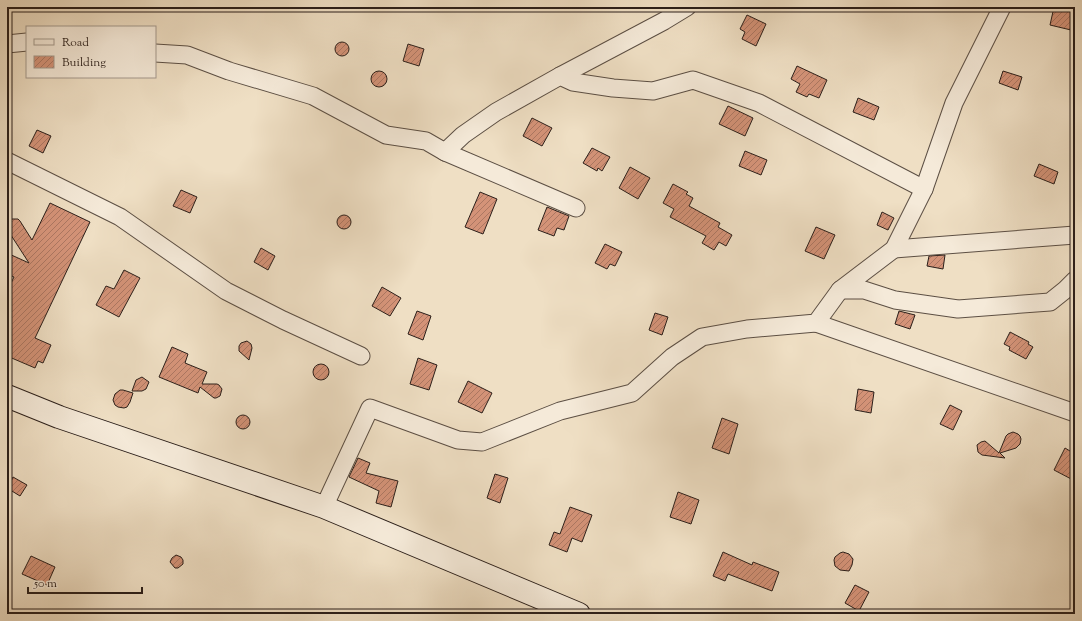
<svg xmlns="http://www.w3.org/2000/svg" width="1082" height="621" font-family="'Sorts Mill Goudy',serif">
  <defs>
    <pattern id="building-hatch" width="6" height="6" patternUnits="userSpaceOnUse"><rect width="6" height="6" fill="#d49378"/><path d="M-1 1l2-2M0 6l6-6M5 7l2-2" fill="none" stroke="#ac7762"/></pattern>
  </defs>
  <rect width="100%" height="100%" fill="#efdfc4"/>
  <filter id="stains"><feTurbulence type="fractalNoise" baseFrequency=".005" numOctaves="4"/><feColorMatrix values="0 0 0 0 .2 0 0 0 0 .09 0 0 0 0 .02 0 0 0 .5 -.17"/></filter>
  <radialGradient id="worn" r=".72"><stop offset=".6" stop-color="#630" stop-opacity="0"/><stop offset="1" stop-color="#630" stop-opacity=".3"/></radialGradient>
  <!-- building -->
  <g fill="url(#building-hatch)" stroke="#2b1f1a">
    <polygon points="1054,7 1075,7 1075,12 1071,30 1050,25"/>
    <polygon points="747,15 766,24 756,46 742,39 745,32 740,29"/>
    <circle cx="342" cy="49" r="7"/>
    <polygon points="408,44 424,49 419,66 403,61"/>
    <polygon points="797,66 827,80 819,98 809,94 807,97 796,92 800,84 791,79"/>
    <polygon points="1003,71 1022,77 1018,90 999,83"/>
    <circle cx="379" cy="79" r="8"/>
    <polygon points="858,98 879,107 874,120 853,112"/>
    <polygon points="728,106 753,118 745,136 719,124"/>
    <polygon points="532,118 552,128 542,146 523,136"/>
    <polygon points="37,130 51,136 43,153 29,146"/>
    <polygon points="592,148 610,157 602,171 598,168 597,171 583,163"/>
    <polygon points="745,151 767,160 761,175 739,166"/>
    <polygon points="1039,164 1058,172 1054,184 1034,176"/>
    <polygon points="630,167 650,178 638,199 619,188"/>
    <polygon points="673,184 688,192 686,194 693,198 689,206 720,223 718,227 732,235 726,246 719,242 714,250 702,243 706,236 670,217 674,209 663,203"/>
    <polygon points="181,190 197,197 190,213 173,206"/>
    <polygon points="480,192 497,199 483,234 465,227"/>
    <polygon points="50,203 90,222 35,338 51,345 43,363 38,361 35,368 7,356 7,291 14,277 7,274 7,253 29,263 7,229 7,225 11,219 18,219 20,221 32,240"/>
    <polygon points="547,207 569,216 564,230 557,228 554,236 538,230"/>
    <polygon points="882,212 894,218 888,230 877,225"/>
    <circle cx="344" cy="222" r="7"/>
    <polygon points="816,227 835,235 824,259 805,251"/>
    <polygon points="605,244 622,252 615,266 610,264 607,269 595,263"/>
    <polygon points="261,248 275,256 268,270 254,262"/>
    <polygon points="945,255 943,269 927,266 929,256"/>
    <polygon points="124,270 140,278 119,317 96,305 106,286 114,289"/>
    <polygon points="382,287 401,298 390,316 372,306"/>
    <polygon points="417,311 431,316 423,340 408,334"/>
    <polygon points="899,311 915,315 910,329 895,324"/>
    <polygon points="655,313 668,317 662,335 649,330"/>
    <polygon points="1010,332 1029,342 1028,344 1033,347 1026,359 1009,350 1010,347 1004,344"/>
    <polygon points="247,341 251,344 252,348 249,360 239,351 239,346 241,343"/>
    <polygon points="172,347 188,354 185,363 207,372 202,384 217,384 219,385 222,389 220,396 216,398 214,398 200,387 198,393 159,377"/>
    <polygon points="418,358 437,365 429,390 410,384"/>
    <circle cx="321" cy="372" r="8"/>
    <polygon points="142,377 149,382 146,389 142,391 132,391 136,380"/>
    <polygon points="468,381 492,393 482,413 458,402"/>
    <polygon points="858,389 874,392 871,413 855,410"/>
    <polygon points="120,390 123,390 133,393 130,402 127,407 124,408 118,407 115,405 113,400 115,394"/>
    <polygon points="950,405 962,411 953,430 940,424"/>
    <circle cx="243" cy="422" r="7"/>
    <polygon points="722,418 738,424 729,454 712,448"/>
    <polygon points="1013,432 1018,434 1020,436 1021,439 1020,444 1016,448 1000,453 1005,458 982,455 978,452 977,445 981,442 985,441 999,453 1006,436 1008,434"/>
    <polygon points="1065,448 1075,454 1075,481 1054,470"/>
    <polygon points="358,458 370,463 366,473 398,481 391,507 376,503 379,491 349,477"/>
    <polygon points="495,474 508,478 500,503 487,498"/>
    <polygon points="13,477 27,485 20,496 7,488"/>
    <polygon points="678,492 699,500 691,524 670,517"/>
    <polygon points="570,507 592,515 582,542 572,538 567,552 549,545 554,532 560,534"/>
    <polygon points="723,552 752,565 753,562 779,572 772,591 728,574 725,581 713,576"/>
    <polygon points="843,552 849,554 853,559 852,565 849,571 840,570 835,566 834,560 835,557 840,553"/>
    <polygon points="176,555 181,557 183,560 183,564 178,568 175,568 170,562 172,558"/>
    <polygon points="31,556 55,567 47,585 22,574"/>
    <polygon points="855,585 869,592 859,611 845,603"/>
  </g>
  <g fill="none" stroke-linecap="round" stroke-linejoin="round">
    <defs>
      <g id="minor">
        <polyline points="1002,7 954,103 924,189 894,249 840,290 864,290 895,300 958,309 1050,302 1065,290 1075,280"/>
        <polyline points="7,44 27,42"/>
        <polyline points="155,53 187,55 229,71 313,96 386,135 426,141 445,152 463,135 496,112 560,76 573,82 613,88 653,91 693,80 759,103 924,189"/>
        <polyline points="560,76 664,21 687,7"/>
        <polyline points="445,152 576,208"/>
        <polyline points="7,161 120,217 226,291 283,320 361,356"/>
        <polyline points="894,249 1075,235"/>
        <polyline points="816,323 1075,413"/>
        <polyline points="324,507 370,408 458,440 482,442 560,411 632,393 672,357 702,337 747,329 816,323 840,290"/>
      </g>
      <polyline id="secondary" points="7,396 59,417 324,507 579,614"/>
    </defs>
    <!-- minor casing -->
    <use href="#minor" stroke="#5c4f44" stroke-width="19"/>
    <!-- secondary casing -->
    <use href="#secondary" stroke="#2b1f1a" stroke-width="24"/>
    <!-- minor -->
    <use href="#minor" stroke="#f5ead9" stroke-width="17"/>
    <!-- secondary -->
    <use href="#secondary" stroke="#f5ead9" stroke-width="22"/>
  </g>
  <!-- margin -->
  <rect width="1082" height="621" fill="none" stroke="#efdfc4" stroke-width="24"/>
  <rect x="8" y="8" width="1066" height="605" fill="none" stroke="#2b1f1a" stroke-width="2"/>
  <rect x="12" y="12" width="1058" height="597" fill="none" stroke="#2b1f1a"/>
  <!-- legend -->
  <rect x="26" y="26" width="130" height="52" fill="#f5ead9" stroke="#a4998d"/>
  <rect x="34" y="39" width="20" height="6" fill="#f5ead9" stroke="#a4998d"/>
  <text x="62" y="46" font-size="12" fill="#2b1f1a">Road</text>
  <rect x="34" y="56" width="20" height="12" fill="url(#building-hatch)" stroke="#a4998d"/>
  <text x="62" y="66" font-size="12" fill="#2b1f1a">Building</text>
  <!-- scale -->
  <path d="M28 587v6h114v-6" fill="none" stroke="#2b1f1a" stroke-width="2"/>
  <text x="34" y="587" font-size="12" fill="#2b1f1a" stroke="#f5ead9" stroke-width="3" paint-order="stroke">50 m</text>
  <rect width="100%" height="100%" filter="url(#stains)"/>
  <rect width="100%" height="100%" fill="url(#worn)"/>
</svg>
